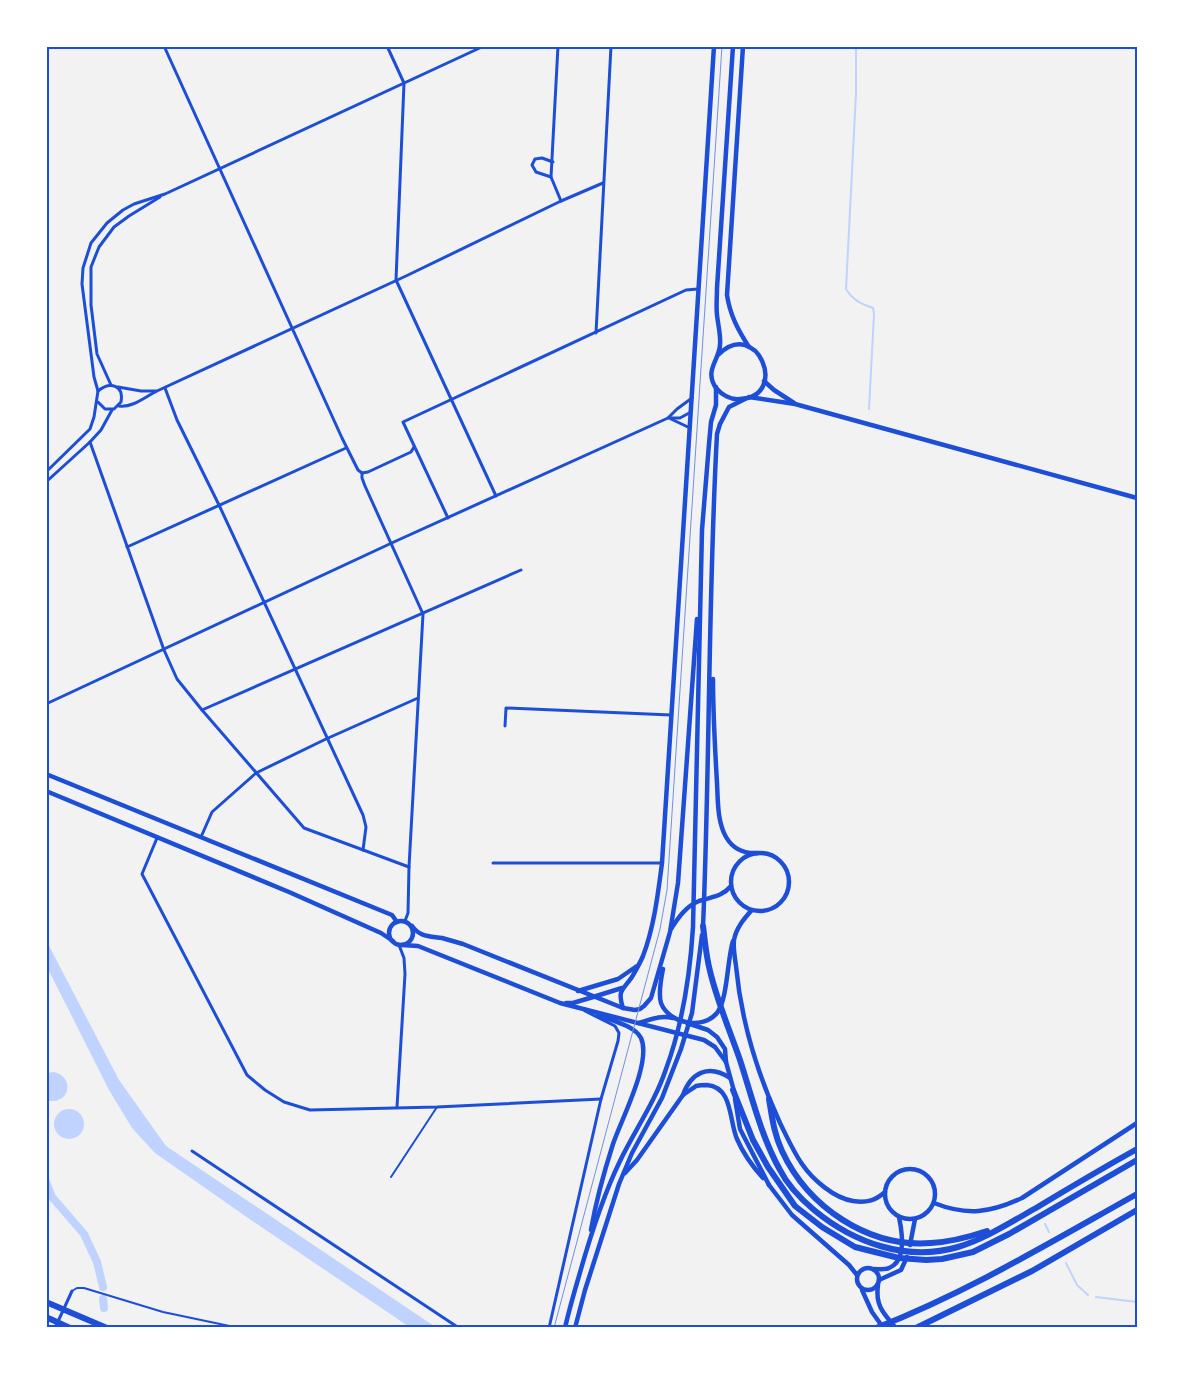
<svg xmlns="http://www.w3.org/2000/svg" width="1183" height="1374" font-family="'Sofia Sans Condensed',sans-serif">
  <rect width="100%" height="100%" fill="#f2f2f2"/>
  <!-- water -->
  <g fill="#bfd3fe">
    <polygon points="46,940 119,1080 166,1146 437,1328 411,1328 251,1220 155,1153 132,1128 109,1090 46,965"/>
    <path d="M54,1072c23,6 14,35 -8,28v-27z"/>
    <circle cx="69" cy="1124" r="15"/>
  </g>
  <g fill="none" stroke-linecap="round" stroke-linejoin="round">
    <!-- stream -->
    <g stroke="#bfd3fe" stroke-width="2">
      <path d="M856,46v47l-10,196c7,11 15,15 27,19l1,6 -5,95"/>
      <polyline points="1045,1224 1049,1232"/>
      <polyline points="1066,1263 1077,1285 1088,1295"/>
      <polyline points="1096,1297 1137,1302"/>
    </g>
    <!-- canal -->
    <g stroke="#bfd3fe" stroke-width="8">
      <polyline points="46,1182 52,1197 84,1234 97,1262 103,1287"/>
      <polyline points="103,1299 104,1308"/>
    </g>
    <!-- service -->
    <g stroke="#1d4ed8" stroke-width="2">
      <polyline points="391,1177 437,1107"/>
      <polyline points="72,1291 77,1288 84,1288 163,1312 239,1328"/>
    </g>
    <!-- minor -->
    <g stroke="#1d4ed8" stroke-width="3">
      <polyline points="164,46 342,438 358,470 362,473 362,478 365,486 423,614 409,867 408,913 405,921"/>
      <polyline points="387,46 404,83 396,280 496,496"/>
      <polyline points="558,46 551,177 561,201"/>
      <polyline points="551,177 536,172 532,165 535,159 542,158 553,162"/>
      <polyline points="596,333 611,46"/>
      <polyline points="111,385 97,354 91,305 91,267 99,247 114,227 129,216 160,197"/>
      <polyline points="118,387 141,391 156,391"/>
      <polyline points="165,388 177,420 219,505 363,815 366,827 363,850"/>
      <polyline points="98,391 94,377 82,284 83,268 91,243 107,223 123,210 134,204 165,194 484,46"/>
      <path d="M119,406c13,2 26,-9 38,-15l249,-115 155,-75 42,-18"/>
      <polyline points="668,418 677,409 692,398"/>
      <polyline points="671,419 690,428"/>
      <polyline points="90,442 164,650 177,679 202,710 304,828 409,867"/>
      <path d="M46,472l44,-43 4,-12 4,-26c12,-10 26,-6 23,11l-7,7h-9l-7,-7"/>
      <polyline points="362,473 368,472 411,452 414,447"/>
      <polyline points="46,482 90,442 101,430 112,410"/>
      <polyline points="448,518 403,422 686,290 698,289"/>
      <polyline points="127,547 346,448"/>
      <polyline points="46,704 396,541 668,418 680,418 691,412"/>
      <polyline points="202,710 521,570"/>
      <polyline points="505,726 506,708 671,715"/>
      <polyline points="201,837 212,812 256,773 326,739 418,698"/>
      <polyline points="157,838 142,874 247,1075 265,1090 284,1102 310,1110 437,1107 601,1099"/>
      <polyline points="493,863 662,863"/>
      <polyline points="397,1107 405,974 404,958 399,945"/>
      <polyline points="192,1151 459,1328"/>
      <polyline points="55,1328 72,1291"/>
      <polyline points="549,1328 601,1099 618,1041 619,1033 615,1026 585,1011"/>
    </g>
    <!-- tertiary -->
    <g stroke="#1d4ed8" stroke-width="4.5">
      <polyline points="764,381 774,390 794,403"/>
      <polyline points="749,397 795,404 1137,498"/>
      <path d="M713,679c0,35 2,70 4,104 1,17 0,38 9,54 7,12 18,17 32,16"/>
      <circle cx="760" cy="882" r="29"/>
      <path d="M751,911c-7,8 -15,17 -17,29 -1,8 1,18 2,26 5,54 22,109 44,157 7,14 13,28 22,41 11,16 32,34 51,37 13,2 22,0 32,-9"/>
      <polyline points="578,991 618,979 637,966"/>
      <polyline points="593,997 622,988"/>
      <path d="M623,1008c-6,-18 0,-18 9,-31 4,-7 8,-14 11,-21 11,-29 15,-62 19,-93l52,-817"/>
      <circle cx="910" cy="1194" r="25"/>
      <polyline points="769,1185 792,1215 849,1265 857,1275"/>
      <path d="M934,1203c33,13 56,10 88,-5l115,-75"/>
      <polyline points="910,1245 915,1219"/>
      <circle cx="868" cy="1279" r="11"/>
      <path d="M874,1269c5,0 11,1 15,-1 18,-7 13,-37 10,-51"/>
      <polyline points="879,1280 901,1270 907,1257"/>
      <path d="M878,1285c-3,20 5,28 18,43"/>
      <polyline points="862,1290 872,1312 882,1326"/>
    </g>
    <!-- secondary -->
    <g stroke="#1d4ed8" stroke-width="4.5">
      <path d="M743,46l-16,249c3,20 11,35 22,52"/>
      <path d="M718,355c39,-39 72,42 22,44 -9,1 -18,-4 -24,-11 -12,-18 3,-27 4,-43 1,-10 -2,-20 -3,-30 -1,-9 0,-18 0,-27l16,-242"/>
      <polyline points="46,774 392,915 397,922"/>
      <polyline points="46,791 289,892 381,933 393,941"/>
      <circle cx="401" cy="933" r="12"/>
      <path d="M412,926c8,11 17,10 30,12 7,2 14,4 21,6l160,64 12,2 5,-1 4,-3 7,-8 19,-66 8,-49 19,-264"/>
      <path d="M703,927c7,-164 5,-329 14,-493l3,-10 9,-17 16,-8"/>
      <path d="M671,929c7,-11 15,-23 28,-28 12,-4 23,-4 32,-15"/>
      <polyline points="402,945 418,946 560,1003 704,1040 715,1047 726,1062"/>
      <path d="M663,969c-2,10 -5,24 -2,34 8,21 42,27 56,10 11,-15 10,-53 16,-72"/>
      <polyline points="566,1003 573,1003 593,997"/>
      <path d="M639,1023c13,-4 21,-8 34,-5"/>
      <polyline points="687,1023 708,1030 717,1037 725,1049 726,1062 734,1091"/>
      <path d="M683,1095c4,-3 9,-6 13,-9 4,-1 8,-1 11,-1 26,2 22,36 30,54 6,14 16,28 26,39"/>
      <polyline points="735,1099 740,1129 769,1185"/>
      <path d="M625,1173l12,-13 46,-65c8,-23 26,-31 47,-17"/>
      <path d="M591,1230c5,-29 13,-58 22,-86 8,-24 39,-82 28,-106 -7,-13 -30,-17 -43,-23"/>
      <path d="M565,1328c4,-18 9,-35 14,-52 11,-39 23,-78 41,-115 15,-31 35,-59 46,-92 17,-46 24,-93 27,-142l9,-397 7,-86 2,-22 5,-17v-18"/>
      <polyline points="575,1328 585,1290 619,1184 632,1153 662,1098 681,1049 692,1013 702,935"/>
    </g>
    <!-- motorway -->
    <g stroke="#1d4ed8" stroke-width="6">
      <path d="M703,926c2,15 3,30 7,45 7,30 20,60 30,89 12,37 21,76 40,110 8,16 21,29 34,40 40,33 93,52 144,37 27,-8 53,-25 78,-39 33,-20 67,-40 101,-59"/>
      <polyline points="733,1090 753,1140 768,1167 795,1206 822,1227 855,1247 899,1258 926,1260 942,1259 973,1252 1009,1234 1137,1160"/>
      <path d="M769,1099c3,18 5,35 13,52 26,56 86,97 149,92 19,-1 38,-6 56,-12"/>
      <polyline points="46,1302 107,1328"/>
      <polyline points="46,1317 70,1328"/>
      <path d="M876,1328c92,-36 175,-86 261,-134"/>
      <polyline points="916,1328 1032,1271 1137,1210"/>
    </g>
    <!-- tram -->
    <polyline stroke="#7290e2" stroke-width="1" points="554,1328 660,929 667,890 722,46"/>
  </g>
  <!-- border -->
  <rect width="1183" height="1374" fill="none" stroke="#ffffff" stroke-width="95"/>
  <rect x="48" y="48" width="1088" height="1278" fill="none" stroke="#1d4ed8" stroke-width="2"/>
</svg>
